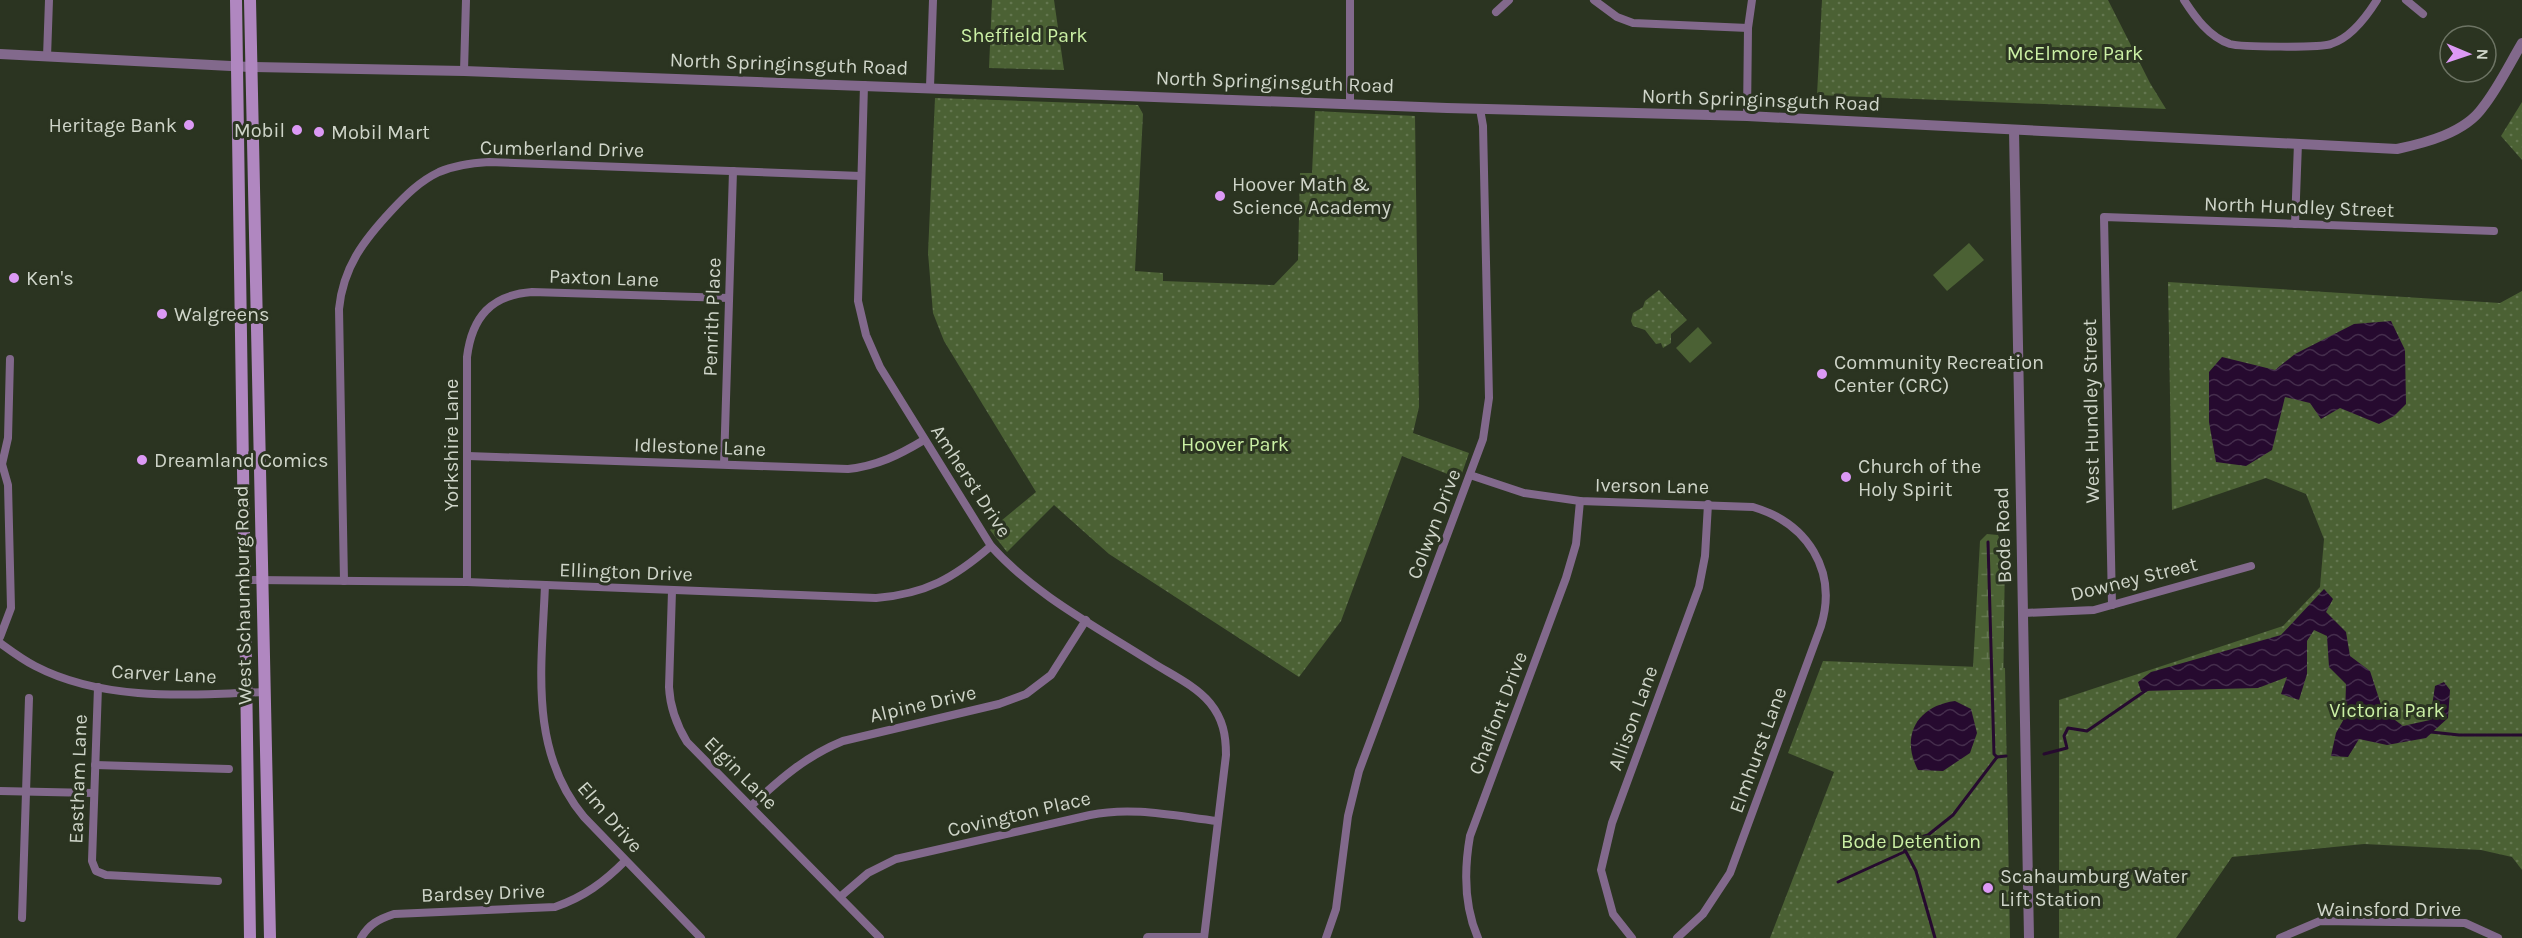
<svg xmlns="http://www.w3.org/2000/svg" width="2522" height="938" font-family="Karla,sans-serif">
  <defs>
    <pattern id="wetland-marsh" width="20" height="14" patternUnits="userSpaceOnUse" patternTransform="scale(1.5)"><rect width="20" height="14" fill="#4b6134"/><path d="M1 5h8M5 5V1M11 12h8M15 12V8" fill="none" stroke="#647750"/></pattern>
    <pattern id="park-dots" width="8" height="8" patternUnits="userSpaceOnUse" patternTransform="scale(1.5)"><rect width="8" height="8" fill="#4b6134"/><path d="M2 2h.1M6 6h.1" fill="none" stroke="#647750" stroke-width="1.8" stroke-linecap="round"/></pattern>
    <pattern id="water-waves" width="16" height="10" patternUnits="userSpaceOnUse" patternTransform="scale(1.5)"><rect width="16" height="10" fill="#260a2f"/><path d="M0 5q4-4 8 0t8 0" fill="none" stroke="#442d4c"/></pattern>
  </defs>
  <rect width="100%" height="100%" fill="#2b3421"/>
  <!-- grass -->
  <g fill="#4b6134">
    <polygon points="1969,243 1984,260 1947,291 1933,275"/>
    <polygon points="1698,327 1712,343 1690,363 1676,348"/>
  </g>
  <!-- wetland -->
  <polygon fill="url(#wetland-marsh)" points="1987,534 1998,535 2005,553 2002,779 1973,667 1980,541"/>
  <!-- park -->
  <g fill="url(#park-dots)">
    <polygon points="992,0 1054,0 1064,70 989,68"/>
    <polygon points="1822,0 2108,0 2150,83 2166,109 1817,95"/>
    <polygon points="935,98 1138,105 1143,114 1135,271 1163,273 1163,281 1274,285 1298,260 1300,173 1312,173 1315,111 1415,116 1419,407 1413,433 1469,453 1460,479 1402,456 1341,621 1299,677 1109,554 1054,505 1007,552 990,530 1036,492 944,341 933,313 928,253"/>
    <polygon points="2522,102 2522,160 2501,136"/>
    <polygon points="2168,282 2500,303 2522,291 2522,870 2512,857 2481,850 2364,844 2232,857 2176,938 2059,938 2059,700 2283,626 2320,587 2324,539 2306,494 2266,478 2172,510"/>
    <polygon points="1659,290 1687,320 1671,334 1671,343 1663,348 1661,343 1656,344 1645,330 1633,326 1631,321 1633,313 1643,307 1645,301"/>
    <polygon points="1823,661 2005,668 2010,938 1770,938 1834,772 1788,753"/>
  </g>
  <!-- water -->
  <g fill="url(#water-waves)">
    <polygon points="2391,321 2405,350 2406,404 2394,416 2379,424 2340,408 2321,419 2310,403 2285,397 2272,450 2246,466 2216,462 2209,422 2209,372 2222,357 2275,370 2295,354 2354,324"/>
    <polygon points="2324,589 2333,599 2326,612 2346,632 2350,656 2370,671 2383,711 2403,726 2430,720 2435,686 2444,682 2450,690 2448,718 2426,738 2387,745 2359,739 2348,757 2331,756 2336,733 2345,717 2346,684 2329,667 2327,636 2314,630 2307,641 2307,674 2299,700 2281,694 2287,677 2258,688 2141,691 2138,682 2151,672 2281,635"/>
    <path d="M1955,701l16,8 6,24 -7,20 -27,18 -25,-1c-18,-34 -1,-64 37,-69z"/>
  </g>
  <g fill="none" stroke-linecap="round" stroke-linejoin="round">
    <!-- stream -->
    <g stroke="#260a2f" stroke-width="3">
      <polyline points="1988,542 1994,754 1997,757 2006,756"/>
      <polyline points="2431,732 2459,735 2522,735"/>
      <polyline points="2044,754 2067,748 2064,736 2068,728 2087,731 2148,689"/>
      <polyline points="1905,850 1916,871 1935,938"/>
      <polyline points="1838,882 1904,852 1914,839 1928,835 1953,815 1997,757"/>
    </g>
    <!-- minor -->
    <g stroke="#82698c" stroke-width="8">
      <polyline points="1350,0 1350,103"/>
      <polyline points="1594,0 1617,17 1633,23 1748,28"/>
      <path d="M2184,0c11,17 25,37 46,44 10,3 91,4 101,0 20,-6 36,-28 46,-44"/>
      <polyline points="2406,0 2423,14"/>
      <polyline points="1496,12 1509,0"/>
      <polyline points="47,57 49,0"/>
      <polyline points="464,71 466,0"/>
      <path d="M864,85l-6,216 8,34 14,32 111,179c44,49 104,80 159,115 20,13 45,24 60,42 13,16 16,32 16,52l-22,183"/>
      <polyline points="930,87 933,0"/>
      <polyline points="1747,116 1748,28 1752,0"/>
      <polyline points="2295,224 2298,143"/>
      <path d="M468,456l380,13c29,-3 51,-14 76,-29"/>
      <polyline points="724,464 733,171"/>
      <path d="M1470,475l54,18 56,8 173,6c54,16 85,63 68,119l-91,247 -27,41 -26,24"/>
      <path d="M244,580l223,2 409,16c50,-4 78,-20 115,-52"/>
      <path d="M344,581l-5,-272c4,-42 25,-69 53,-99 14,-15 28,-29 47,-38 16,-7 33,-9 50,-10l372,14"/>
      <path d="M467,582v-225c5,-40 24,-62 65,-65l197,6"/>
      <path d="M545,585c-3,80 -17,165 39,232l117,121"/>
      <path d="M672,591l-3,96c1,21 7,37 18,55l193,196"/>
      <polyline points="2112,605 2104,217 2494,231"/>
      <polyline points="2024,613 2094,610 2251,566"/>
      <polyline points="0,637 11,608 8,485 2,464 8,438 10,359"/>
      <path d="M0,643c11,8 23,17 35,23 69,36 154,29 229,26"/>
      <polyline points="98,687 92,861 96,871 106,875 218,881"/>
      <polyline points="95,765 229,769"/>
      <polyline points="0,791 93,793"/>
      <path d="M751,806c29,-27 55,-50 92,-65l156,-37 27,-10 25,-19 35,-55"/>
      <path d="M840,897l28,-24 28,-14 194,-44c42,-9 85,1 127,6"/>
      <polyline points="22,918 29,698"/>
      <path d="M361,938c8,-14 18,-19 33,-24l161,-7c29,-10 49,-25 70,-46"/>
      <polyline points="1326,938 1336,909 1348,816 1359,771 1483,439 1489,398 1483,126 1480,109"/>
      <path d="M1478,938c-14,-32 -14,-68 -8,-102l96,-258 10,-34 4,-43"/>
      <polyline points="1632,938 1613,914 1601,870 1612,823 1699,587 1705,556 1708,504"/>
      <polyline points="2280,938 2320,921 2465,923 2498,938"/>
    </g>
    <!-- tertiary -->
    <g stroke="#82698c" stroke-width="10">
      <path d="M0,54l250,13 214,4 983,37 300,8 650,33c28,-6 68,-16 86,-42 15,-19 26,-42 39,-64"/>
      <polyline points="2014,130 2029,938"/>
      <polyline points="1148,938 1203,938"/>
    </g>
    <!-- secondary -->
    <g stroke="#b087c0" stroke-width="12">
      <polyline points="236,0 250,938"/>
      <polyline points="250,0 270,938"/>
    </g>
  </g>
  <!-- markers -->
  <g fill="#dc99f5" stroke="#2b3421" stroke-width="2">
    <circle cx="189" cy="125" r="6"/>
    <circle cx="297" cy="130" r="6"/>
    <circle cx="319" cy="132" r="6"/>
    <circle cx="1220" cy="196" r="6"/>
    <circle cx="14" cy="278" r="6"/>
    <circle cx="162" cy="314" r="6"/>
    <circle cx="1822" cy="374" r="6"/>
    <circle cx="142" cy="460" r="6"/>
    <circle cx="1846" cy="477" r="6"/>
    <circle cx="1988" cy="888" r="6"/>
  </g>
  <g text-anchor="middle" dominant-baseline="central" stroke-width="6" stroke-linejoin="round" paint-order="stroke">
    <!-- park labels -->
    <g font-size="20" fill="#cbf0a5" stroke="#2b3421">
      <text x="1024" y="35">Sheffield Park</text>
      <text x="2075" y="53">McElmore Park</text>
      <text x="1235" y="444">Hoover Park</text>
      <text x="2387" y="710">Victoria Park</text>
      <text x="1911" y="841">Bode Detention</text>
    </g>
    <!-- street labels -->
    <g font-size="20" fill="#cfd5c9" stroke="#2b3421">
      <text transform="translate(789 64) rotate(2)">North Springinsguth Road</text>
      <text transform="translate(1275 82) rotate(2)">North Springinsguth Road</text>
      <text transform="translate(1761 100) rotate(2)">North Springinsguth Road</text>
      <text transform="translate(562 149) rotate(1)">Cumberland Drive</text>
      <text transform="translate(2299 207) rotate(2)">North Hundley Street</text>
      <text transform="translate(604 278) rotate(2)">Paxton Lane</text>
      <text transform="translate(712 317) rotate(-88)">Penrith Place</text>
      <text transform="translate(2091 411) rotate(-91)">West Hundley Street</text>
      <text transform="translate(451 445) rotate(-90)">Yorkshire Lane</text>
      <text transform="translate(700 447) rotate(2)">Idlestone Lane</text>
      <text transform="translate(971 481) rotate(57)">Amherst Drive</text>
      <text transform="translate(1652 486) rotate(1)">Iverson Lane</text>
      <text transform="translate(1434 524) rotate(-69)">Colwyn Drive</text>
      <text transform="translate(2003 535) rotate(-92)">Bode Road</text>
      <text transform="translate(626 572) rotate(2)">Ellington Drive</text>
      <text transform="translate(2134 579) rotate(-14)">Downey Street</text>
      <text transform="translate(243 595) rotate(-91)">West Schaumburg Road</text>
      <text transform="translate(164 674) rotate(3)">Carver Lane</text>
      <text transform="translate(923 704) rotate(-13)">Alpine Drive</text>
      <text transform="translate(1498 713) rotate(-69)">Chalfont Drive</text>
      <text transform="translate(1633 718) rotate(-70)">Allison Lane</text>
      <text transform="translate(1758 750) rotate(-70)">Elmhurst Lane</text>
      <text transform="translate(741 773) rotate(45)">Elgin Lane</text>
      <text transform="translate(78 779) rotate(-88)">Eastham Lane</text>
      <text transform="translate(1019 814) rotate(-13)">Covington Place</text>
      <text transform="translate(610 817) rotate(49)">Elm Drive</text>
      <text transform="translate(483 893) rotate(-2)">Bardsey Drive</text>
      <text x="2389" y="909">Wainsford Drive</text>
    </g>
    <!-- poi labels -->
    <g font-size="20" fill="#cfd5c9" stroke="#2b3421" text-anchor="start">
      <text x="177" y="125" text-anchor="end">Heritage Bank</text>
      <text x="285" y="130" text-anchor="end">Mobil</text>
      <text x="331" y="132">Mobil Mart</text>
      <text x="1232" y="184">Hoover Math &amp;<tspan x="1232" dy="23">Science Academy</tspan></text>
      <text x="26" y="278">Ken's</text>
      <text x="174" y="314">Walgreens</text>
      <text x="1834" y="362">Community Recreation<tspan x="1834" dy="23">Center (CRC)</tspan></text>
      <text x="154" y="460">Dreamland Comics</text>
      <text x="1858" y="466">Church of the<tspan x="1858" dy="23">Holy Spirit</tspan></text>
      <text x="2000" y="876">Scahaumburg Water<tspan x="2000" dy="23">Lift Station</tspan></text>
    </g>
  </g>
  <!-- north arrow -->
  <g transform="translate(2468 54) rotate(92)"><circle r="28" fill="#2b3421" stroke="#6d7464" stroke-width="1.5"/>
  <path d="M0-4.5L10 22L0 15L-10 22Z" fill="#dc99f5"/>
  <text y="-9" font-size="16" font-weight="bold" text-anchor="middle" fill="#cfd5c9">N</text>
  </g>
</svg>
